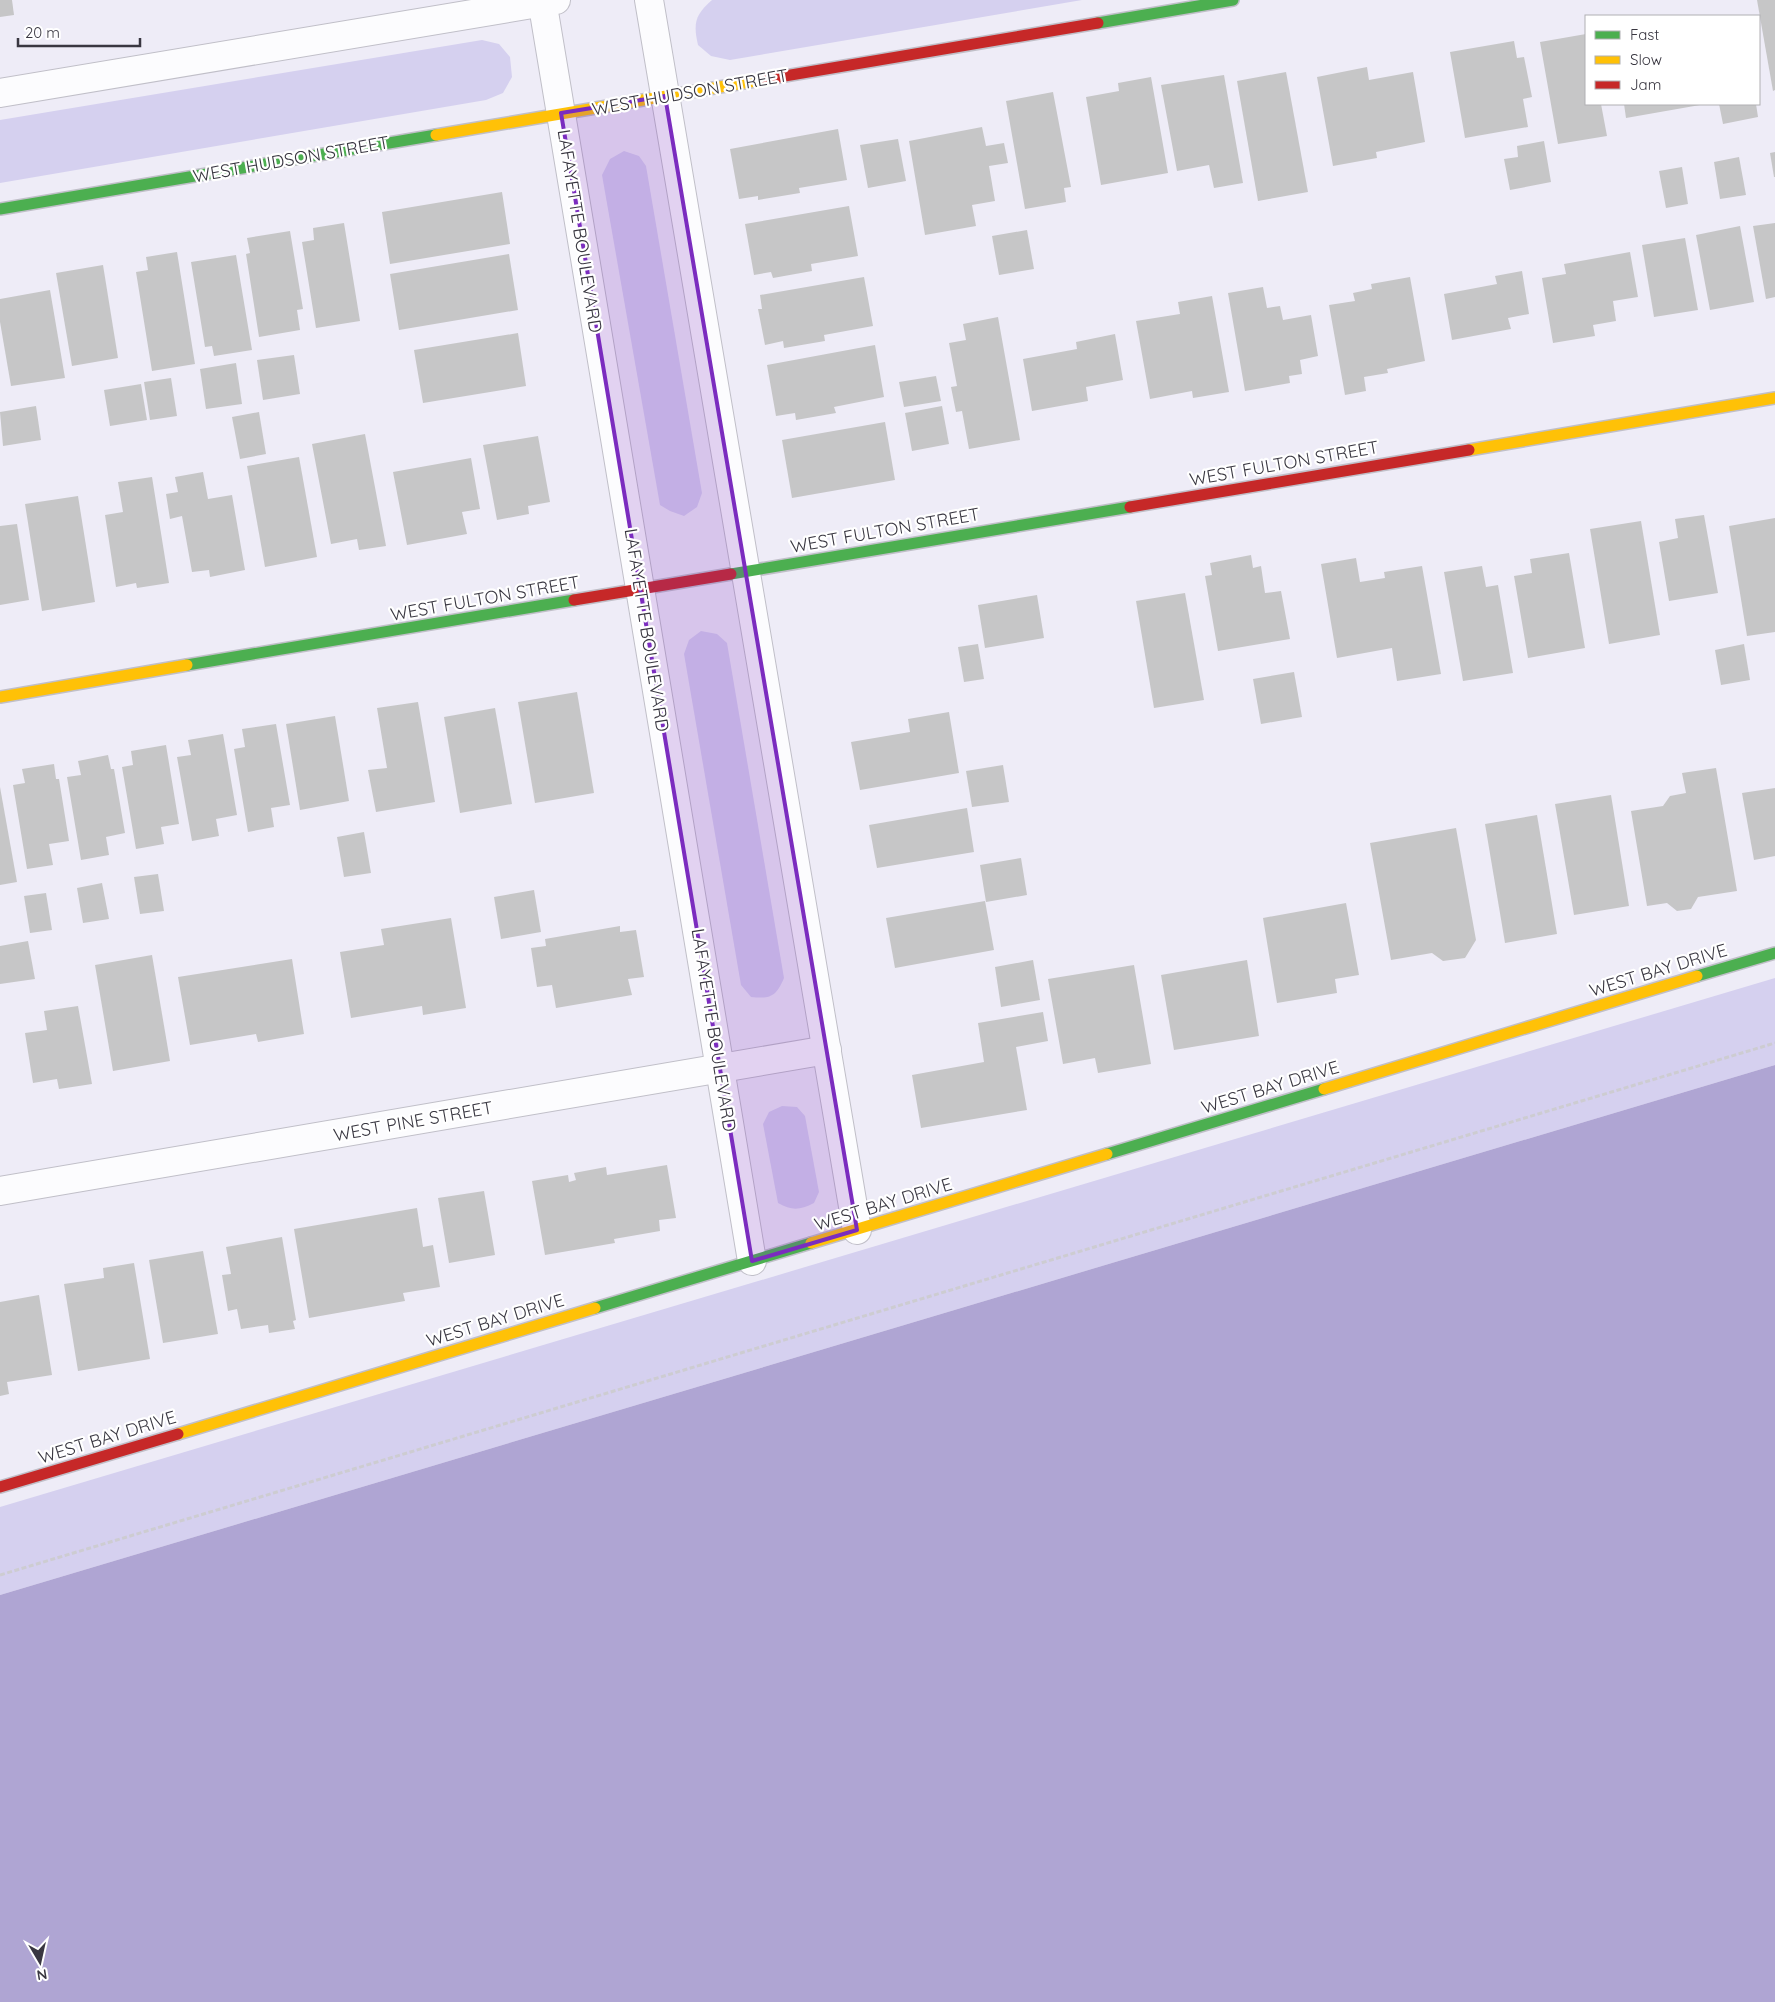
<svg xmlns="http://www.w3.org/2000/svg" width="1775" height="2002" font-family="Quicksand,sans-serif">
  <rect width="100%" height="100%" fill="#eeecf7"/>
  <!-- green -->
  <g fill="#d5d0ef">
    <path d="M712,0h370l-352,60 -19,-4 -13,-11c-5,-22 -3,-30 14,-45z"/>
    <polygon points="482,40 499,44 510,57 512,77 503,93 486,100 0,183 0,120"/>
    <polygon points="624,151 639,156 646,166 702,493 697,507 684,516 670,511 660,505 602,175 610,159"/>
    <path d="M701,631l16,3 10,9 57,335c-8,19 -14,21 -33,19l-10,-12 -57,-331 5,-14z"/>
    <polygon points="1775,978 1775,1065 0,1595 0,1507"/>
    <path d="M782,1106l15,1 8,9 14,76 -5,11c-14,7 -22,8 -36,0l-15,-79 6,-12z"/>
  </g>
  <!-- water -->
  <polygon fill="#afa5d3" points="1775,1065 1775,2002 0,2002 0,1595"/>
  <!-- building -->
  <g fill="#c6c6c7">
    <polygon points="0,0 12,0 14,15 0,17"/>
    <polygon points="1757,0 1775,0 1775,90 1773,91"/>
    <polygon points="1586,34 1586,104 1601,104 1607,136 1558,144 1540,42"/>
    <polygon points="1514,41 1517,58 1524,57 1532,97 1523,99 1528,127 1465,138 1450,52"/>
    <polygon points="1367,67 1369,80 1413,72 1425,142 1376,152 1377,158 1333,166 1317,77"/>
    <polygon points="1286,72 1308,192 1258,201 1237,81"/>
    <polygon points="1224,75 1243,183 1214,188 1209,165 1177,171 1161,85"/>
    <polygon points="1151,77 1168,173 1101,185 1086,97 1119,91 1118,83"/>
    <polygon points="1053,92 1071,187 1064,188 1066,202 1025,209 1006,101"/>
    <polygon points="1624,104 1700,104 1700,105 1626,118"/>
    <polygon points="1719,104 1756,104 1758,117 1723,124"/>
    <polygon points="982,127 986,146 1004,143 1008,163 989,166 995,201 972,205 976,226 925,235 909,141"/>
    <polygon points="838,129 847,180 799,188 800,193 758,200 758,196 739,199 730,149"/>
    <polygon points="898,139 906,181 868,188 860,145"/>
    <polygon points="1544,141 1551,182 1510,190 1504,159 1518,157 1517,146"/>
    <polygon points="1775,152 1775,177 1774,177 1770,153"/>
    <polygon points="1739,157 1746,195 1720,199 1714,162"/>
    <polygon points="1682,167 1688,204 1666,208 1659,171"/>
    <polygon points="502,192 510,244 390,264 382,212"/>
    <polygon points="849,206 858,256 811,264 812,271 773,278 771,272 754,275 745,224"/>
    <polygon points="344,223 360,321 316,328 302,242 314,240 313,228"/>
    <polygon points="1775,223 1775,297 1766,299 1753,226"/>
    <polygon points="1740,226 1754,302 1710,310 1696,235"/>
    <polygon points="1027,230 1034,269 999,275 992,236"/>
    <polygon points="290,231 303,309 297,310 300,330 259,337 246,254 250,253 247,238"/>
    <polygon points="1685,238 1698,310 1654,317 1642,245"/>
    <polygon points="177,252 195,364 152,371 136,272 148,270 146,257"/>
    <polygon points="1630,252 1638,297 1613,301 1616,321 1593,325 1595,336 1553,343 1542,278 1566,274 1564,264"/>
    <polygon points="509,254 518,310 399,330 390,274"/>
    <polygon points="236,255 252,350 214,356 212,346 205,347 191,262"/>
    <polygon points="103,265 118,358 72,366 56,273"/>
    <polygon points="1522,271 1529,314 1508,318 1511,329 1452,340 1444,294 1497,284 1495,276"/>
    <polygon points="864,277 873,326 824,335 825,341 784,348 783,341 765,345 758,309 762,309 760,295"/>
    <polygon points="1410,277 1425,361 1387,369 1388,373 1364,377 1366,391 1345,395 1329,305 1355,301 1353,293 1372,289 1371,284"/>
    <polygon points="1263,287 1267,308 1280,306 1283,320 1311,315 1318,356 1300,360 1302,374 1289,376 1290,383 1245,391 1228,293"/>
    <polygon points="50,290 65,378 11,386 0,322 0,299"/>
    <polygon points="1212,296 1229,392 1193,398 1192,391 1150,399 1136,321 1180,314 1178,302"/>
    <polygon points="998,317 1020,440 969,449 962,411 956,412 951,387 957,386 949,343 966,340 963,324"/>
    <polygon points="518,333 526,386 423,403 414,350"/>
    <polygon points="1115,334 1123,380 1086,387 1088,401 1032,411 1023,359 1077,349 1076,342"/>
    <polygon points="875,345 884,397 834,407 836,413 796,420 795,413 776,416 767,365"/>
    <polygon points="294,355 300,394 263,400 257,360"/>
    <polygon points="236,363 242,404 206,409 200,369"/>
    <polygon points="936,376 941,401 904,407 899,382"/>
    <polygon points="171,378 177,416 150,420 144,382"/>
    <polygon points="141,384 147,420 110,426 104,390"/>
    <polygon points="36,406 41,440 3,446 0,412"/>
    <polygon points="942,406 949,444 912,451 905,413"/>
    <polygon points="259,412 266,454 240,459 232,417"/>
    <polygon points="885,422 895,480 792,498 782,440"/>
    <polygon points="365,434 386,546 359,550 357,539 331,544 312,444"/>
    <polygon points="538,436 550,502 528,506 529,514 497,520 483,445"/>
    <polygon points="299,457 317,557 265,567 247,466"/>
    <polygon points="471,458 480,509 462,512 467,534 407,545 393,472"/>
    <polygon points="203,472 208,499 232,495 245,570 210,577 209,570 192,572 182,516 170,519 166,494 178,492 175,477"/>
    <polygon points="152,477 169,583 137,588 136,583 116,587 105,515 123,512 118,482"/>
    <polygon points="78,496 95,602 42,611 25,504"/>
    <polygon points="1704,515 1718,593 1669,601 1659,542 1678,538 1675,519"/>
    <polygon points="1775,518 1775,632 1747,636 1729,526"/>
    <polygon points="1641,521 1660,635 1609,644 1590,529"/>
    <polygon points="17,524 29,600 0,605 0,526"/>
    <polygon points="1569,553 1585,648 1528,658 1514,576 1532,573 1530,559"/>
    <polygon points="1251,555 1253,568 1261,566 1265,593 1281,591 1290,639 1218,651 1205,576 1212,575 1210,563"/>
    <polygon points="1356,558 1360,582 1385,578 1384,572 1422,566 1441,674 1397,681 1392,648 1337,658 1321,564"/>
    <polygon points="1482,566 1486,587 1498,585 1513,673 1463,681 1444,572"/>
    <polygon points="1185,593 1204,700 1154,708 1136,601"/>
    <polygon points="1037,595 1044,638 985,648 978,605"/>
    <polygon points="978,644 984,679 964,682 958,647"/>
    <polygon points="1744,644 1750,680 1721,685 1715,650"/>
    <polygon points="1294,672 1302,717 1261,724 1253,679"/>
    <polygon points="577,692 594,793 535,803 518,702"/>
    <polygon points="418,702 435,802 376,812 368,770 387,768 377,708"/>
    <polygon points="495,708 512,804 460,813 444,717"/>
    <polygon points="949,712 959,773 860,790 851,742 910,732 908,719"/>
    <polygon points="335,716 349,801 300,810 286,724"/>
    <polygon points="276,724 290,805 271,808 274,827 248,832 234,749 245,747 242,729"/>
    <polygon points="223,734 237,815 216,819 219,836 192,841 177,757 191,755 188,740"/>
    <polygon points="166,745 179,824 161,827 164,844 136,849 122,767 133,765 131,751"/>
    <polygon points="108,755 111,769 114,769 125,833 106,837 109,855 81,860 67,777 81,775 78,761"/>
    <polygon points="54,764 56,779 59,779 69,841 49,844 53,865 27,869 13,785 25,783 22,769"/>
    <polygon points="1003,765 1009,802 972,807 966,771"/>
    <polygon points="1716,768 1737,891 1698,897 1691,909 1677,911 1667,903 1647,906 1631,811 1663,806 1670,796 1686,793 1682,773"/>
    <polygon points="0,787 17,882 0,885"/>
    <polygon points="1775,788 1775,856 1754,860 1742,793"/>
    <polygon points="1611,795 1629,906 1574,915 1555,804"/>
    <polygon points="967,808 974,852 877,868 869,825"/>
    <polygon points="1537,815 1557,934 1505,943 1485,824"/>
    <polygon points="1456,828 1476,940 1465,958 1443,961 1432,953 1391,960 1370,843"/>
    <polygon points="364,832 371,873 344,877 337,837"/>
    <polygon points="1021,858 1027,895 986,902 980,865"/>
    <polygon points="158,874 164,911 140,914 134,877"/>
    <polygon points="102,883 109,919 83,923 77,888"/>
    <polygon points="534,890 541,932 501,939 494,897"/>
    <polygon points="46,893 52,930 30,933 24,896"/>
    <polygon points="985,901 994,950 895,968 886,918"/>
    <polygon points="1346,903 1359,975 1335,979 1337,993 1277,1003 1263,918"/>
    <polygon points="451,918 466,1008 423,1015 422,1006 351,1018 340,952 384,945 381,929"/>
    <polygon points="620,926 620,932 636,930 644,977 628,979 632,995 556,1008 552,985 537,987 531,948 546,946 545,939"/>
    <polygon points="28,941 35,979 0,984 0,946"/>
    <polygon points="152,955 170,1061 113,1071 95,965"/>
    <polygon points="292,959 304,1034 258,1042 256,1034 190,1045 178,977"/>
    <polygon points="1033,960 1040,1000 1001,1007 995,967"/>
    <polygon points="1247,960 1259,1036 1174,1050 1161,975"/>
    <polygon points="1134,965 1151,1064 1098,1073 1095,1058 1063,1064 1048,979"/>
    <polygon points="78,1006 92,1084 59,1089 57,1079 33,1083 25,1033 47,1030 44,1011"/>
    <polygon points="1043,1012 1048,1041 1016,1047 1027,1110 921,1128 912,1075 984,1062 978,1023"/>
    <polygon points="667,1165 676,1218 659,1220 660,1231 614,1239 615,1243 545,1255 532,1181 568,1175 569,1182 576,1180 574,1173 606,1167 607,1175"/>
    <polygon points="484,1191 495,1255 449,1263 438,1198"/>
    <polygon points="417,1208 423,1247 433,1245 440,1287 403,1293 405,1301 309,1318 294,1229"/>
    <polygon points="282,1237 296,1320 293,1321 295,1329 269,1333 268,1325 241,1329 237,1309 228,1311 222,1275 231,1274 226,1247"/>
    <polygon points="203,1251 218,1334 163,1343 149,1260"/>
    <polygon points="134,1263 150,1359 78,1371 64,1284 104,1278 103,1268"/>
    <polygon points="39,1295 52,1375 7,1382 9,1394 0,1396 0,1302"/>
  </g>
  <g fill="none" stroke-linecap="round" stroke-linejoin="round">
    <defs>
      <g id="street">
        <polyline points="542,0 752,1261"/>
        <polyline points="649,0 857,1230"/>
        <polyline points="0,93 556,0"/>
        <polyline points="0,1191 827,1050"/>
      </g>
      <g id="fast">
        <polyline points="1098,23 1233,0"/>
        <polyline points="0,209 436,135"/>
        <polyline points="731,574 1130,507"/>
        <polyline points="187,665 574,600"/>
        <polyline points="1697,976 1775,953"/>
        <polyline points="1107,1154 1324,1089"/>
        <polyline points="595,1308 811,1243"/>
      </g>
      <g id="slow">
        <polyline points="436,135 761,80"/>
        <polyline points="1469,450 1775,398"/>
        <polyline points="0,697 187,665"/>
        <polyline points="1324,1089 1697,976"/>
        <polyline points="811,1243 1107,1154"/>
        <polyline points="178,1434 595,1308"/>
      </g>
      <g id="jam">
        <polyline points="761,80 1098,23"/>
        <polyline points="1130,507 1469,450"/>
        <polyline points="574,600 731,574"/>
        <polyline points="0,1487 178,1434"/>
      </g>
    </defs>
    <!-- street casing -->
    <use href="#street" stroke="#c0bfc8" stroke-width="30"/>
    <!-- fast casing -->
    <use href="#fast" stroke="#c0bfc8" stroke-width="14"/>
    <!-- slow casing -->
    <use href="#slow" stroke="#c0bfc8" stroke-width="14"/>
    <!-- jam casing -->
    <use href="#jam" stroke="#c0bfc8" stroke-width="14"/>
    <!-- path -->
    <polyline stroke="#cdccd1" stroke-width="3" stroke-dasharray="5 2.5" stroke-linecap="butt" points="0,1575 1775,1043"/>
    <!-- street -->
    <use href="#street" stroke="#fcfcfe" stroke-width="28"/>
    <!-- fast -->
    <use href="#fast" stroke="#4caf50" stroke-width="11"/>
    <!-- slow -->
    <use href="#slow" stroke="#ffc107" stroke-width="11"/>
    <!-- jam -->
    <use href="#jam" stroke="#c62828" stroke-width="11"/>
  </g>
  <!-- marked area -->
  <path fill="#7b2cbf" fill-opacity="0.2" stroke="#7b2cbf" stroke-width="4" stroke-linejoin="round" d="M665,96l192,1134 -105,31 -191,-1148z"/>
  <g text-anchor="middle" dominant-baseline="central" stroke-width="4.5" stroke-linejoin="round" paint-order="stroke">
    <!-- street labels -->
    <g font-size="18" fill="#393741" stroke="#fff">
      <text transform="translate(690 92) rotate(-10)">WEST HUDSON STREET</text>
      <text transform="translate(291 159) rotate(-10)">WEST HUDSON STREET</text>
      <text transform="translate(580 231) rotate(81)">LAFAYETTE BOULEVARD</text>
      <text transform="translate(1284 463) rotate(-10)">WEST FULTON STREET</text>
      <text transform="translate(885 530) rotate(-10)">WEST FULTON STREET</text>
      <text transform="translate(485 598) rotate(-10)">WEST FULTON STREET</text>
      <text transform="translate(647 630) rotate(81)">LAFAYETTE BOULEVARD</text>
      <text transform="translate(1658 970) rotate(-17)">WEST BAY DRIVE</text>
      <text transform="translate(714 1030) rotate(81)">LAFAYETTE BOULEVARD</text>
      <text transform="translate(1270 1087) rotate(-17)">WEST BAY DRIVE</text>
      <text transform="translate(413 1121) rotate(-10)">WEST PINE STREET</text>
      <text transform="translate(883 1204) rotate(-17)">WEST BAY DRIVE</text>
      <text transform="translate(495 1320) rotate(-17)">WEST BAY DRIVE</text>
      <text transform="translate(107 1437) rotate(-17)">WEST BAY DRIVE</text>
    </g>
  </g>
  <!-- legend -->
  <rect x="1585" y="15" width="175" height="90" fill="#ffffff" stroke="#b0afb3"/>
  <rect x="1595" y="31" width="25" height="8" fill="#4caf50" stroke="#b0afb3"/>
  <text x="1630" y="40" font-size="15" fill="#393741">Fast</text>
  <rect x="1595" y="56" width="25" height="8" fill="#ffc107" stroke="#b0afb3"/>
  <text x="1630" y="65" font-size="15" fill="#393741">Slow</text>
  <rect x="1595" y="81" width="25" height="8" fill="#c62828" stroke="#b0afb3"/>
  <text x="1630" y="90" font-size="15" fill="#393741">Jam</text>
  <!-- north arrow -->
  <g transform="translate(40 1962) rotate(171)" stroke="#ffffff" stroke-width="4" paint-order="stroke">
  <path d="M0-4L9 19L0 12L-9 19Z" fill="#393741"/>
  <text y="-8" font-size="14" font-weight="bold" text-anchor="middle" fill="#393741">N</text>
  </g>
  <!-- scale -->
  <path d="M18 38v8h122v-8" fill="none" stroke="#393741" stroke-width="2.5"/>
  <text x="25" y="38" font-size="15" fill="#393741" stroke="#ffffff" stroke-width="4" paint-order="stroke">20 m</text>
</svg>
